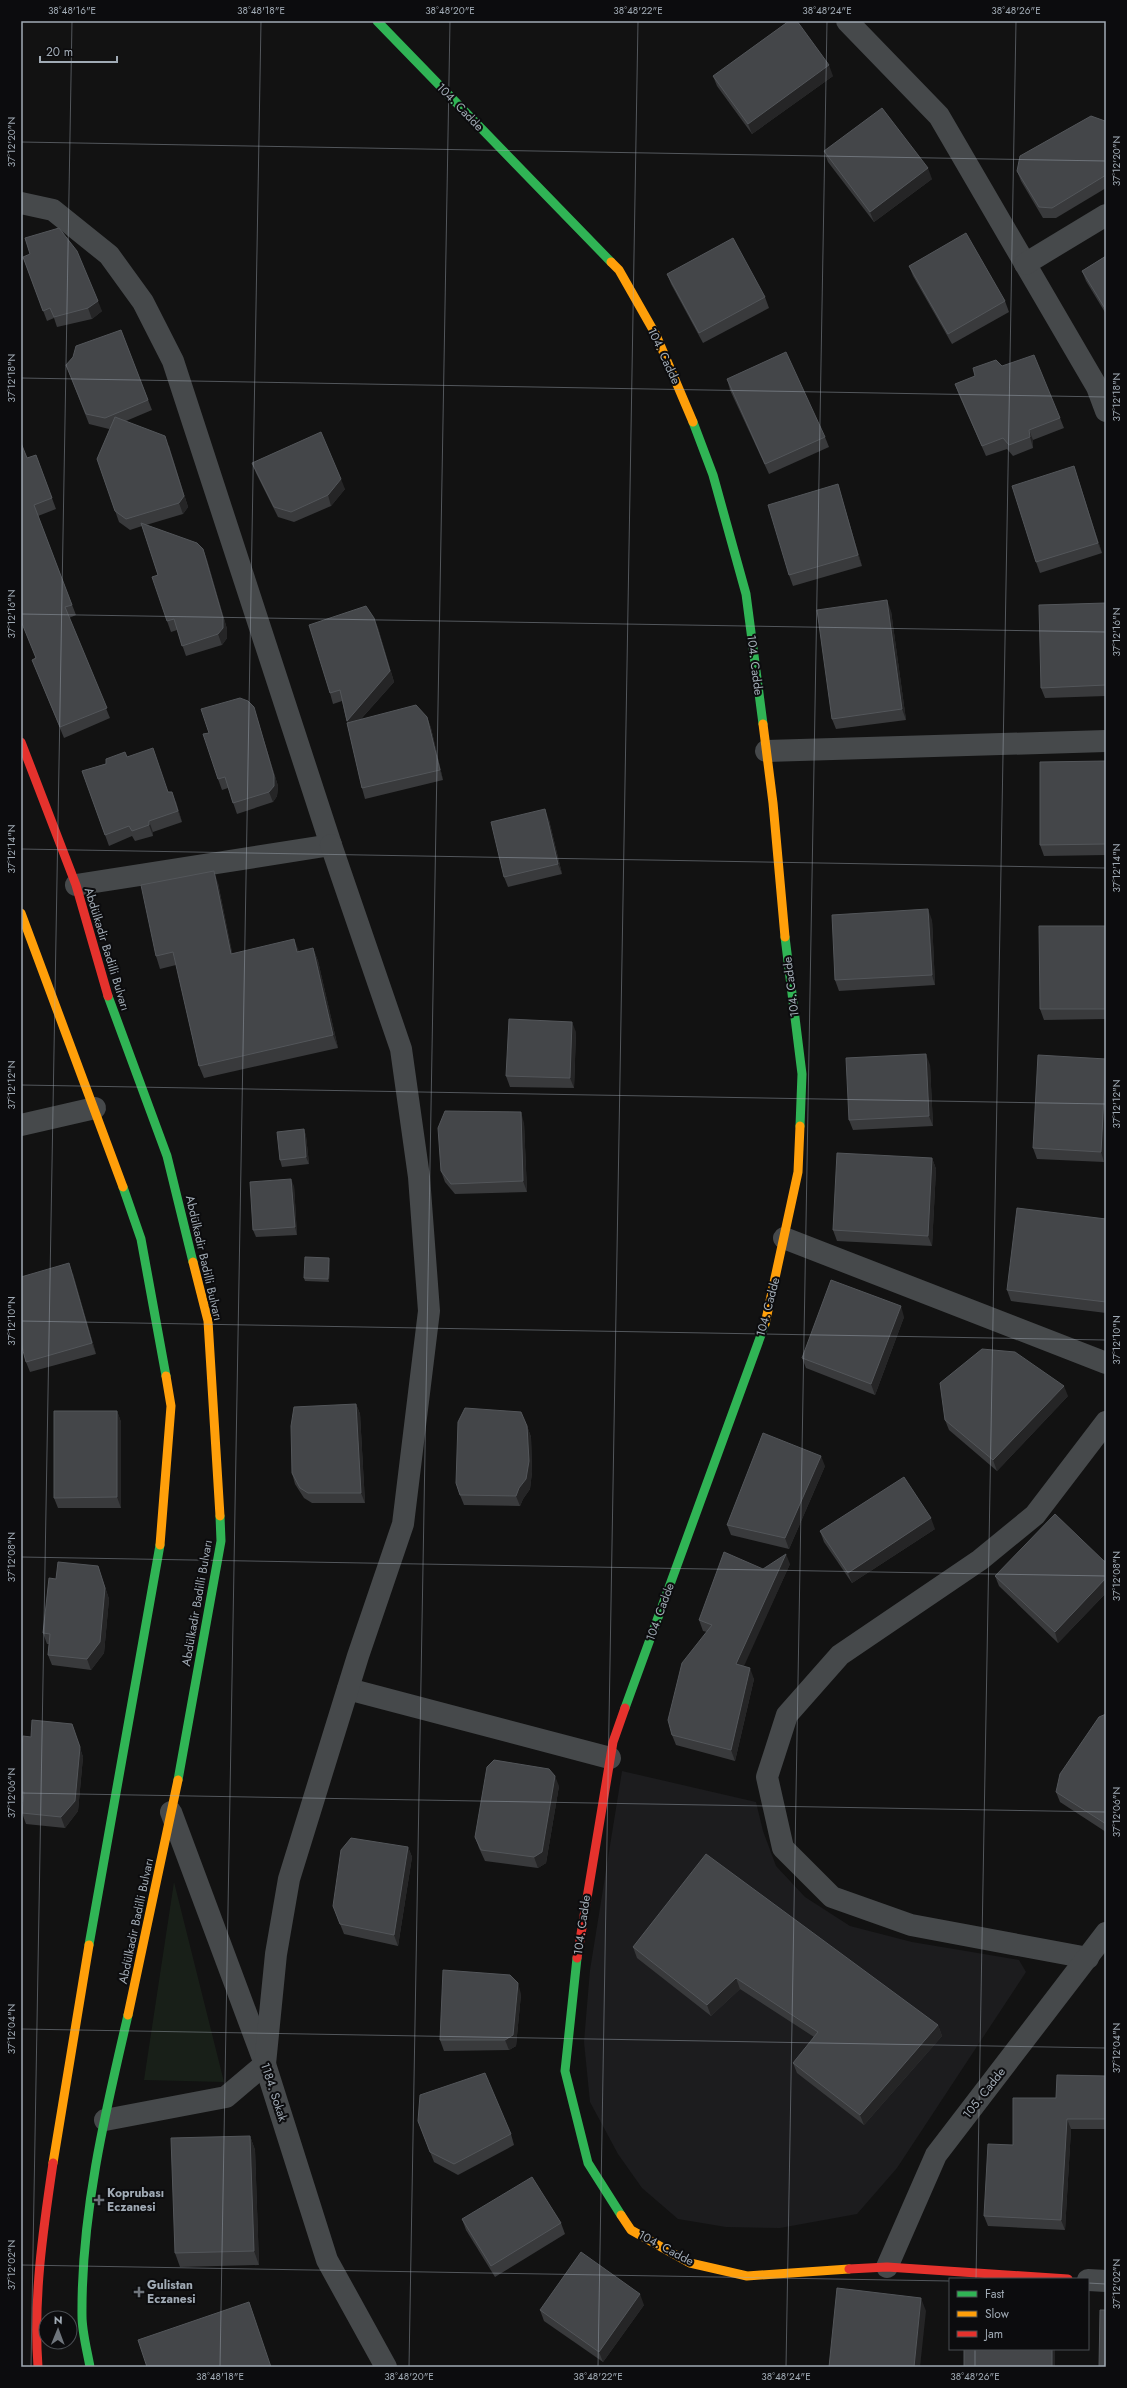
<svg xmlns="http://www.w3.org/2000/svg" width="1127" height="2388" font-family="Jost,sans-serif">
  <rect width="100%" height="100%" fill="#121212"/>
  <!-- built -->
  <polygon fill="#1c1c1e" points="622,1771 756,1802 763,1831 776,1866 805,1897 850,1926 912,1942 1019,1960 1026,1972 897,2168 857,2214 780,2228 726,2227 678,2219 642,2188 618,2154 590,2102 584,2042 590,1970"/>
  <!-- green -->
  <polygon fill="#181f18" points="174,1882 224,2082 144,2080"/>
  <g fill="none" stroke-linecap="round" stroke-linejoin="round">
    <!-- street -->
    <g stroke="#46494b" stroke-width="22">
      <polyline points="847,21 939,116 1097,387 1106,411"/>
      <polyline points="21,203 53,210 109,255 143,302 173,361 331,845 76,885"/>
      <polyline points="1025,264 1106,215"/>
      <polyline points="766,751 1106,741"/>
      <polyline points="21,1125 95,1108"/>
      <polyline points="784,1238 1106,1363"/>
      <polyline points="348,1689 610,1758"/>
      <polyline points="171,1812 265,2064 327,2260 386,2367"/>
      <polyline points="1088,1958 911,1925 832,1897 783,1848 767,1777 787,1715 840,1655 980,1560 1035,1515 1106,1422"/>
      <polyline points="105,2120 226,2097 265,2064 276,1954 289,1879 358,1656 403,1524 429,1311 419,1177 401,1049 331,845"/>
      <polyline points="887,2267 936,2155 1106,1933"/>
      <polyline points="1088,2280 1106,2281"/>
    </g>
    <!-- fast -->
    <g stroke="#30b455" stroke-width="9">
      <polyline points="377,21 611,262"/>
      <polyline points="693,422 713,475 746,594 763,724"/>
      <polyline points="785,937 802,1074 800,1126"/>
      <polyline points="108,996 167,1156 193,1262"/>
      <polyline points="123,1187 141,1239 166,1376"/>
      <polyline points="625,1708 765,1324"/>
      <polyline points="178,1780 221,1541 220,1516"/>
      <polyline points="89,1945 160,1545"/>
      <polyline points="577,1958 565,2071 588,2163 621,2215"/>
      <path d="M90,2367c-3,-17 -8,-35 -8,-51 -1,-102 23,-203 46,-301"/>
    </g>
    <!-- slow -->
    <g stroke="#ff9f0a" stroke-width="9">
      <polyline points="611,262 619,270 656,335 693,422"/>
      <polyline points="763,724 773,803 785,937"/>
      <polyline points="21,913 123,1187"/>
      <polyline points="193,1262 208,1321 220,1516"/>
      <polyline points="765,1324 798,1172 800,1126"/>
      <polyline points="160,1545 171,1406 166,1376"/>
      <polyline points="128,2015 178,1780"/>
      <polyline points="53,2163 89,1945"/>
      <polyline points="621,2215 631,2230 690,2263 747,2276 849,2269"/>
    </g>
    <!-- jam -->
    <g stroke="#e5322d" stroke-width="9">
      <polyline points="21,742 76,885 108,996"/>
      <polyline points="577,1958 613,1742 625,1708"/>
      <polyline points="849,2269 887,2267 1068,2279"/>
      <path d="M38,2367c-5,-68 5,-137 15,-204"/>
    </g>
  </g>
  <!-- wall -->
  <g fill="#393a3c">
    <polygon points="713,76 833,76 752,134 717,86"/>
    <polygon points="1106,123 1106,188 1056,218 1043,218 1021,181 1017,171"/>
    <polygon points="824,151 932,179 874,222 828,162"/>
    <polygon points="1106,256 1106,314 1086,281 1082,271"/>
    <polygon points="23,257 102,311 92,319 57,327 54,318 47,321"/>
    <polygon points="909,266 1005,301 1009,312 952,344 913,276"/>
    <polygon points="667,274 765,297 769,308 703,343 671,284"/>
    <polygon points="121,330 152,410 126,421 169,446 188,507 183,514 146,525 203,549 207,560 227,629 227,638 222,645 186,656 177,630 171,632 167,621 158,575 142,526 130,530 119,522 97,459 111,428 109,429 89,424 66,365"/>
    <polygon points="1002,366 1060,418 1064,428 1033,440 1033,448 1013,456 1007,449 986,456 959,395 955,384"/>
    <polygon points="727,379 825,437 829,447 769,474 730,390"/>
    <polygon points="36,455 56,509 38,516 76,615 69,618 110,718 64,738 32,660 35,658 27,458"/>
    <polygon points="252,463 345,489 331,506 294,522 278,517 256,473"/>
    <polygon points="1074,466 1102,553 1040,573 1036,562"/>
    <polygon points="838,484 841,495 862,566 793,586 789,575"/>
    <polygon points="1106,603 1106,696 1045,698 1041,688"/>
    <polygon points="891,611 906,720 836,729 832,719"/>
    <polygon points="374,618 378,628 394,682 361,719 427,717 431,728 443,780 365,799 362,788 342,701 333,704 330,693"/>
    <polygon points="257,718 278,786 277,796 273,802 237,814 228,788 222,790 218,779"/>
    <polygon points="127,757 168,792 176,802 182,822 153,832 153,836 135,841 132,836 109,846 82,771"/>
    <polygon points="1106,761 1106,855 1044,856 1040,845"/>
    <polygon points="549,820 562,874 508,887 504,877"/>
    <polygon points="218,883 232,953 299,952 313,948 318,961 338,1048 204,1078 199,1066 176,965 160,969 156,956"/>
    <polygon points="932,920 935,985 839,991 835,980"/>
    <polygon points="1106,926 1106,1019 1044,1020 1040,1009"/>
    <polygon points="576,1032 574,1088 510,1087 506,1076"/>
    <polygon points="1106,1060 1106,1134 1104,1162 1037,1159 1033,1148"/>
    <polygon points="930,1065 933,1126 853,1130 849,1120"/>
    <polygon points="524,1123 527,1192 455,1194 445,1182 441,1171"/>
    <polygon points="304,1129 306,1136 309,1164 282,1167 280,1160"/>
    <polygon points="932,1158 936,1169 932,1246 837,1241 833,1230"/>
    <polygon points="294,1186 297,1235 256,1237 253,1230"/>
    <polygon points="1106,1219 1106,1313 1011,1301 1007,1290"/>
    <polygon points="329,1258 330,1262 329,1282 305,1281 304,1278"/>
    <polygon points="73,1274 96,1354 30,1372 26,1362"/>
    <polygon points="904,1317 875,1395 806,1368 802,1358"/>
    <polygon points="1068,1396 997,1471 949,1430 945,1420"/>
    <polygon points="356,1404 360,1414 365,1503 312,1503 304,1498 295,1484 292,1473"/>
    <polygon points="117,1411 121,1422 121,1508 58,1508 54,1498"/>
    <polygon points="527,1426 531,1437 532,1472 530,1489 523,1499 520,1506 464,1505 460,1495"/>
    <polygon points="825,1466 789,1549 731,1535 727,1525"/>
    <polygon points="935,1529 852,1583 824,1542 820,1531"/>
    <polygon points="1106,1563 1106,1593 1058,1643 999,1586 995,1576"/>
    <polygon points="790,1564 743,1666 754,1679 735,1761 676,1745 672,1735 707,1632 703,1631 699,1620 763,1569"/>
    <polygon points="98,1566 109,1599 104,1653 91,1670 52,1665 48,1655 49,1644 47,1644 43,1633 56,1579"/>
    <polygon points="1106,1714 1106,1832 1060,1802 1056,1792"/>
    <polygon points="72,1724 83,1757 78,1811 65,1828 26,1824 22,1813 23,1802 21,1802 21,1758 31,1737"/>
    <polygon points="559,1786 546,1863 538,1868 485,1861 479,1848 475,1837"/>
    <polygon points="408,1847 412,1857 398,1946 344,1934 333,1906"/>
    <polygon points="633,1947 938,2025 942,2036 864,2125 797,2073 793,2063 814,2037 740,1989 711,2016 637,1958"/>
    <polygon points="521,1994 516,2046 509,2050 444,2051 440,2040"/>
    <polygon points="1106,2076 1106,2129 1071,2129 1065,2230 988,2226 984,2216 1056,2098"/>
    <polygon points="418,2121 511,2134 514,2145 458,2175 434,2162"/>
    <polygon points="250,2136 255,2150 259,2265 180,2267 175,2253"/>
    <polygon points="462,2219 561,2223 565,2234 495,2277 466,2230"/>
    <polygon points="644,2305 603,2362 544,2321 540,2310"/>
  </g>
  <!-- shaded-wall -->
  <g fill="#252526">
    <polygon points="829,65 833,76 752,134 748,124"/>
    <polygon points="928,168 932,179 874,222 870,212"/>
    <polygon points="98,301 102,311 92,319 88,308"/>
    <polygon points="1029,430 1033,440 1033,448 1030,437"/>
    <polygon points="165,436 188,507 183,514 179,503"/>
    <polygon points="1074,466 1077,477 1102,553 1098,543"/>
    <polygon points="341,479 345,489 331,506 328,495"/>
    <polygon points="838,484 841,495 862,566 858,555"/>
    <polygon points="203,549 207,560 227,629 227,638 222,645 218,634"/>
    <polygon points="887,600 891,611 906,720 902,709"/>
    <polygon points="374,618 378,628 394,682 350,731 347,721"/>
    <polygon points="254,707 257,718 278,786 277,796 273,802 269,792"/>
    <polygon points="427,717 431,728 443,780 440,770"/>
    <polygon points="172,792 176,802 182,822 178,811"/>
    <polygon points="545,809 549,820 562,874 558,864"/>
    <polygon points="149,821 153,832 153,836 149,825"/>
    <polygon points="214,871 218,883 235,966 231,954"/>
    <polygon points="928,909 932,920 935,985 932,975"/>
    <polygon points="294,939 299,951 302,965 297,952"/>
    <polygon points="313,948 318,961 338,1048 333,1035"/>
    <polygon points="572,1022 576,1032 574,1088 570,1078"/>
    <polygon points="926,1054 930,1065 933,1126 929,1116"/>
    <polygon points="1106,1060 1106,1134 1104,1162 1101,1152 1106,1059"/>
    <polygon points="521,1112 524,1123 527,1192 523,1181"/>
    <polygon points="304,1129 306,1136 309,1164 306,1157"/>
    <polygon points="932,1158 936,1169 932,1246 928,1236"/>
    <polygon points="291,1179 294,1186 297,1235 295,1227"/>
    <polygon points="329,1258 330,1262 329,1282 328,1279"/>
    <polygon points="69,1263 73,1274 96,1354 92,1343"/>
    <polygon points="901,1306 904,1317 875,1395 871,1384"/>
    <polygon points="1064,1386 1068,1396 997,1471 993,1460"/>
    <polygon points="356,1404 360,1414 365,1503 361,1493"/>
    <polygon points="117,1411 121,1422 121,1508 117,1497"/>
    <polygon points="527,1426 531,1437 532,1472 530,1489 523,1499 520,1506 516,1496"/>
    <polygon points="821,1456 825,1466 789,1549 785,1538"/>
    <polygon points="931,1518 935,1529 852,1583 848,1573"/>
    <polygon points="786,1554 790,1564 740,1675 736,1664"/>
    <polygon points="98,1566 109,1599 104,1653 91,1670 87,1659"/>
    <polygon points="1106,1578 1106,1593 1058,1643 1055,1632"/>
    <polygon points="750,1668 754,1679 735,1761 731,1750"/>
    <polygon points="72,1724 83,1757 78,1811 65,1828 61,1817"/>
    <polygon points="555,1776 559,1786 546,1863 538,1868 534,1857"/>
    <polygon points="408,1847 412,1857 398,1946 394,1935"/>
    <polygon points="736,1978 740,1989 711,2016 707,2005"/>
    <polygon points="518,1983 521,1994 516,2046 509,2050 505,2040"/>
    <polygon points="938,2025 942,2036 864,2125 860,2115"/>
    <polygon points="1067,2119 1071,2129 1065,2230 1061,2220"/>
    <polygon points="250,2136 255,2150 259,2265 254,2251"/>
    <polygon points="640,2294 644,2305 603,2362 599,2352"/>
    <polygon points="921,2298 926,2311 920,2367 914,2367"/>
    <rect x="1052" y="2349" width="3" height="18"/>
  </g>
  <!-- building -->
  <g fill="#444649" stroke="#53565a">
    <polygon points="789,21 797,21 829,65 748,124 713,76"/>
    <polygon points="882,108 928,168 870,212 824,151"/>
    <polygon points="1091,116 1105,121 1106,123 1106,175 1052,208 1039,207 1017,171 1020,156"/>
    <polygon points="59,228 77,251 98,301 88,308 54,317 50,308 43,311 23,257 30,254 25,238"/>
    <polygon points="966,233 1005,301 948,334 909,266"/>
    <polygon points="733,238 765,297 699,333 667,274"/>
    <polygon points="1106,256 1106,310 1082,271"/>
    <polygon points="121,330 148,400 105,418 86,414 66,365 73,357 76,346"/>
    <polygon points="786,352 825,437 765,464 727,379"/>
    <polygon points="1034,355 1060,418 1029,430 1030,437 1009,445 1003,438 982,446 955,384 975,376 973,368 996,360 1002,366"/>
    <polygon points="115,417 165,436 184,496 179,503 126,519 115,511 97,459"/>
    <polygon points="321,432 341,479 328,495 291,512 274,507 252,463"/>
    <polygon points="21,443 27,458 36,455 52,498 34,505 72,605 65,607 107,708 60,727 32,660 36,658 21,621"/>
    <polygon points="1074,466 1098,543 1036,562 1012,486"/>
    <polygon points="838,484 858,555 789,575 768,505"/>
    <polygon points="141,523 197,543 203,549 223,618 223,628 218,634 182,646 174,619 167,621 152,577 158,575"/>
    <polygon points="887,600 902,709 832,719 817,610"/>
    <polygon points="1106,603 1106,685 1041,688 1039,605"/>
    <polygon points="366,606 374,618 390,671 347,721 340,690 330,693 309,625"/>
    <polygon points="240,698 248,701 254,707 274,776 274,786 269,792 233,803 225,777 218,779 203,734 209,733 201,709"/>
    <polygon points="416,705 427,717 440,770 362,788 347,723"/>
    <polygon points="153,748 168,792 172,792 178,811 149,821 149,825 132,831 129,826 105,835 82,771 106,764 106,759 125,752 127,757"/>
    <polygon points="1106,761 1106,844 1040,845 1040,762"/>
    <polygon points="545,809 558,864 504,877 491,822"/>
    <polygon points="214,871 231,954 294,939 297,952 313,948 333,1035 199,1066 173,952 156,956 141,885"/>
    <polygon points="928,909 932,975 835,980 832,915"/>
    <polygon points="1039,926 1106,926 1106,1009 1040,1009"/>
    <polygon points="509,1019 572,1022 570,1078 506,1076"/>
    <polygon points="926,1054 929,1116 849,1120 846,1058"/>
    <polygon points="1038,1055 1106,1059 1101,1152 1033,1148"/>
    <polygon points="445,1111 521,1112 523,1181 451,1184 441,1171 438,1128"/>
    <polygon points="304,1129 306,1157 280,1160 277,1132"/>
    <polygon points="837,1153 932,1158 928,1236 833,1230"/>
    <polygon points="291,1179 295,1227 253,1230 250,1182"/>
    <polygon points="1017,1208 1106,1219 1106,1302 1007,1290"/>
    <polygon points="305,1257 329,1258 328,1279 304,1278"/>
    <polygon points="69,1263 92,1343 26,1362 21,1343 21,1277"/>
    <polygon points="831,1280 901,1306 871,1384 802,1358"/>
    <polygon points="982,1349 1015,1352 1064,1386 993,1460 945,1420 940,1383"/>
    <polygon points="356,1404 361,1493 308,1493 300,1488 292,1473 291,1426 294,1407"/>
    <polygon points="465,1408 521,1412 527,1426 529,1461 526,1479 519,1488 516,1496 460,1495 456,1483 458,1422"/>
    <polygon points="54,1411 117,1411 117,1497 54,1498"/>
    <polygon points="763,1433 821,1456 785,1538 727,1525"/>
    <polygon points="904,1477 931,1518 848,1573 820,1531"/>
    <polygon points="1055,1514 1106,1563 1106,1578 1055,1632 995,1576"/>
    <polygon points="724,1552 763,1569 786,1554 736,1664 750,1668 731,1750 672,1735 668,1720 682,1663 712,1625 699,1620"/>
    <polygon points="58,1562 98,1566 105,1588 100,1642 87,1659 48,1655 50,1634 43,1633 49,1578 56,1579"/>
    <polygon points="1106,1714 1106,1824 1056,1792 1060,1774 1099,1717"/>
    <polygon points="32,1720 72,1724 80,1747 75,1801 61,1817 22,1813 24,1792 21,1792 21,1758 23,1736 31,1737"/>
    <polygon points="494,1760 549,1769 555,1776 542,1852 534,1857 481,1850 475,1837 487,1767"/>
    <polygon points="351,1838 408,1847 394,1935 340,1924 333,1906 341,1850"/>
    <polygon points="706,1854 938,2025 860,2115 793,2063 818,2032 736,1978 707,2005 633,1947"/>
    <polygon points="443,1970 510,1975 518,1983 513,2035 505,2040 440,2040"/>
    <polygon points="485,2073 511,2134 454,2164 430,2152 418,2121 420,2095"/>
    <polygon points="1057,2075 1106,2076 1106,2119 1067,2119 1061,2220 984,2216 988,2144 1013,2145 1013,2098 1056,2098"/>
    <polygon points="250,2136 254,2251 175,2253 171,2138"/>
    <polygon points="532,2177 561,2223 491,2266 462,2219"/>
    <polygon points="581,2252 640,2294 599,2352 540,2310"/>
    <polygon points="837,2288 921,2298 914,2367 829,2367"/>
    <polygon points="249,2302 271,2367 147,2367 138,2340"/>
    <polygon points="1100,2310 1106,2310 1106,2367 1099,2367"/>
    <rect x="964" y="2349" width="88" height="18"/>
  </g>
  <!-- ticks -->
  <path fill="none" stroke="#a1abb5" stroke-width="1" stroke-opacity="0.45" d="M21,142l1085,19M21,378l1085,19M21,614l1085,18M21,849l1085,19M21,1085l1085,19M21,1321l1085,19M21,1557l1085,19M21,1793l1085,19M21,2029l1085,19M21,2265l929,16M976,2279l40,-2258M1088,2283l18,1M31,2367l41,-2346M220,2367l41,-2346M409,2367l41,-2346M598,2367l40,-2346M786,2367l41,-2346M975,2367v-18"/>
  <!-- markers -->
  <g fill="#6f757c" stroke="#0c0c0e" stroke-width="1.5">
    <path d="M97 2194h4v4h4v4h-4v4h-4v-4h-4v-4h4z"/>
    <path d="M137 2286h4v4h4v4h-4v4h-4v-4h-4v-4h4z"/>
  </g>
  <g text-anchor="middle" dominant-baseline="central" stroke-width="4" stroke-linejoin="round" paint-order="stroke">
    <!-- street labels -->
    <g font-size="12" fill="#a1abb5" stroke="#0c0c0e">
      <text transform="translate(460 107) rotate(46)">104. Cadde</text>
      <text transform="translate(664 356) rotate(65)">104. Cadde</text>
      <text transform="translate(755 665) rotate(83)">104. Cadde</text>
      <text transform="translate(107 949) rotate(73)">Abdülkadir Badilli Bulvarı</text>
      <text transform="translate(791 987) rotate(-97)">104. Cadde</text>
      <text transform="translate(204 1258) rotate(77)">Abdülkadir Badilli Bulvarı</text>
      <text transform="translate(768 1307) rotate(-75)">104. Cadde</text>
      <text transform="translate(197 1603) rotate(-80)">Abdülkadir Badilli Bulvarı</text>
      <text transform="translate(660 1612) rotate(-70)">104. Cadde</text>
      <text transform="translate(136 1921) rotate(-78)">Abdülkadir Badilli Bulvarı</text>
      <text transform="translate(582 1925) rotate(-82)">104. Cadde</text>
      <text transform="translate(274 2092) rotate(72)">1184. Sokak</text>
      <text transform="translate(984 2093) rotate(-52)">105. Cadde</text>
      <text transform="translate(666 2248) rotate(28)">104. Cadde</text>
    </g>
    <!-- poi labels -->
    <g font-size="12" font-weight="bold" fill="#a1abb5" stroke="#0c0c0e" text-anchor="start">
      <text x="107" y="2193">Koprubası<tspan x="107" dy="14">Eczanesi</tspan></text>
      <text x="147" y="2285">Gulistan<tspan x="147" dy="14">Eczanesi</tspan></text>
    </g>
  </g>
  <!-- border -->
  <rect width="1127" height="2388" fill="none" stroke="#0c0c0e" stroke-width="44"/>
  <!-- legend -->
  <rect x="949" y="2278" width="140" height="72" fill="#0c0c0e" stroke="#484c51"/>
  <rect x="957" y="2291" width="20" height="6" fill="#30b455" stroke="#484c51"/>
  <text x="985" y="2298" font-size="12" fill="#a1abb5">Fast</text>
  <rect x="957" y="2311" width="20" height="6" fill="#ff9f0a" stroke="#484c51"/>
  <text x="985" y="2318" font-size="12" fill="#a1abb5">Slow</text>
  <rect x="957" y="2331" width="20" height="6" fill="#e5322d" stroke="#484c51"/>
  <text x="985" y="2338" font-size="12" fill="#a1abb5">Jam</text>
  <!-- north arrow -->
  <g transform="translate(58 2330) rotate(1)"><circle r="19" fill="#0c0c0e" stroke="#484c51"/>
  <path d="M0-3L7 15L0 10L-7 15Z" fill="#6f757c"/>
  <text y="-6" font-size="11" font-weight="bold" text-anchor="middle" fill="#a1abb5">N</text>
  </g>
  <!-- scale -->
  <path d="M40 56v6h77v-6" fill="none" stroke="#a1abb5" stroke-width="2"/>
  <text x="46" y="56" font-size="12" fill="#a1abb5" stroke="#0c0c0e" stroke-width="3" paint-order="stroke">20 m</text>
  <rect x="22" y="22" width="1083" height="2344" fill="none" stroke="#a1abb5" stroke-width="1.5"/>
  <g font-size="10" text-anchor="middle" fill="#a1abb5">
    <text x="72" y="14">38°48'16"E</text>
    <text x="261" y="14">38°48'18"E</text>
    <text x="450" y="14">38°48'20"E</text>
    <text x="638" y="14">38°48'22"E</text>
    <text x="827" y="14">38°48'24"E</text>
    <text x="1016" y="14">38°48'26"E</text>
    <text transform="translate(11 142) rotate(-90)" y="4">37°12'20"N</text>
    <text transform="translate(1116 161) rotate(-90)" y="4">37°12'20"N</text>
    <text transform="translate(11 378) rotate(-90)" y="4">37°12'18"N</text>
    <text transform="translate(1116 397) rotate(-90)" y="4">37°12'18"N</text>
    <text transform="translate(11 614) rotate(-90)" y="4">37°12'16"N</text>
    <text transform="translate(1116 632) rotate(-90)" y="4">37°12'16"N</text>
    <text transform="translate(11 849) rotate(-90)" y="4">37°12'14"N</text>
    <text transform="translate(1116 868) rotate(-90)" y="4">37°12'14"N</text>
    <text transform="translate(11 1085) rotate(-90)" y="4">37°12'12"N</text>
    <text transform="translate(1116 1104) rotate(-90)" y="4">37°12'12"N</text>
    <text transform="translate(11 1321) rotate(-90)" y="4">37°12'10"N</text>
    <text transform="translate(1116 1340) rotate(-90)" y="4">37°12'10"N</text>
    <text transform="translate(11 1557) rotate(-90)" y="4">37°12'08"N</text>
    <text transform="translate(1116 1576) rotate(-90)" y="4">37°12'08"N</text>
    <text transform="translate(11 1793) rotate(-90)" y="4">37°12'06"N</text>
    <text transform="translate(1116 1812) rotate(-90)" y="4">37°12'06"N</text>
    <text transform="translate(11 2029) rotate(-90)" y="4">37°12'04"N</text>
    <text transform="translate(1116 2048) rotate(-90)" y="4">37°12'04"N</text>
    <text transform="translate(11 2265) rotate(-90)" y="4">37°12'02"N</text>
    <text transform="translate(1116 2284) rotate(-90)" y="4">37°12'02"N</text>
    <text x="220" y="2380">38°48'18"E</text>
    <text x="409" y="2380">38°48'20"E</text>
    <text x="598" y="2380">38°48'22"E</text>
    <text x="786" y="2380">38°48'24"E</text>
    <text x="975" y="2380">38°48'26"E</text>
  </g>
</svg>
